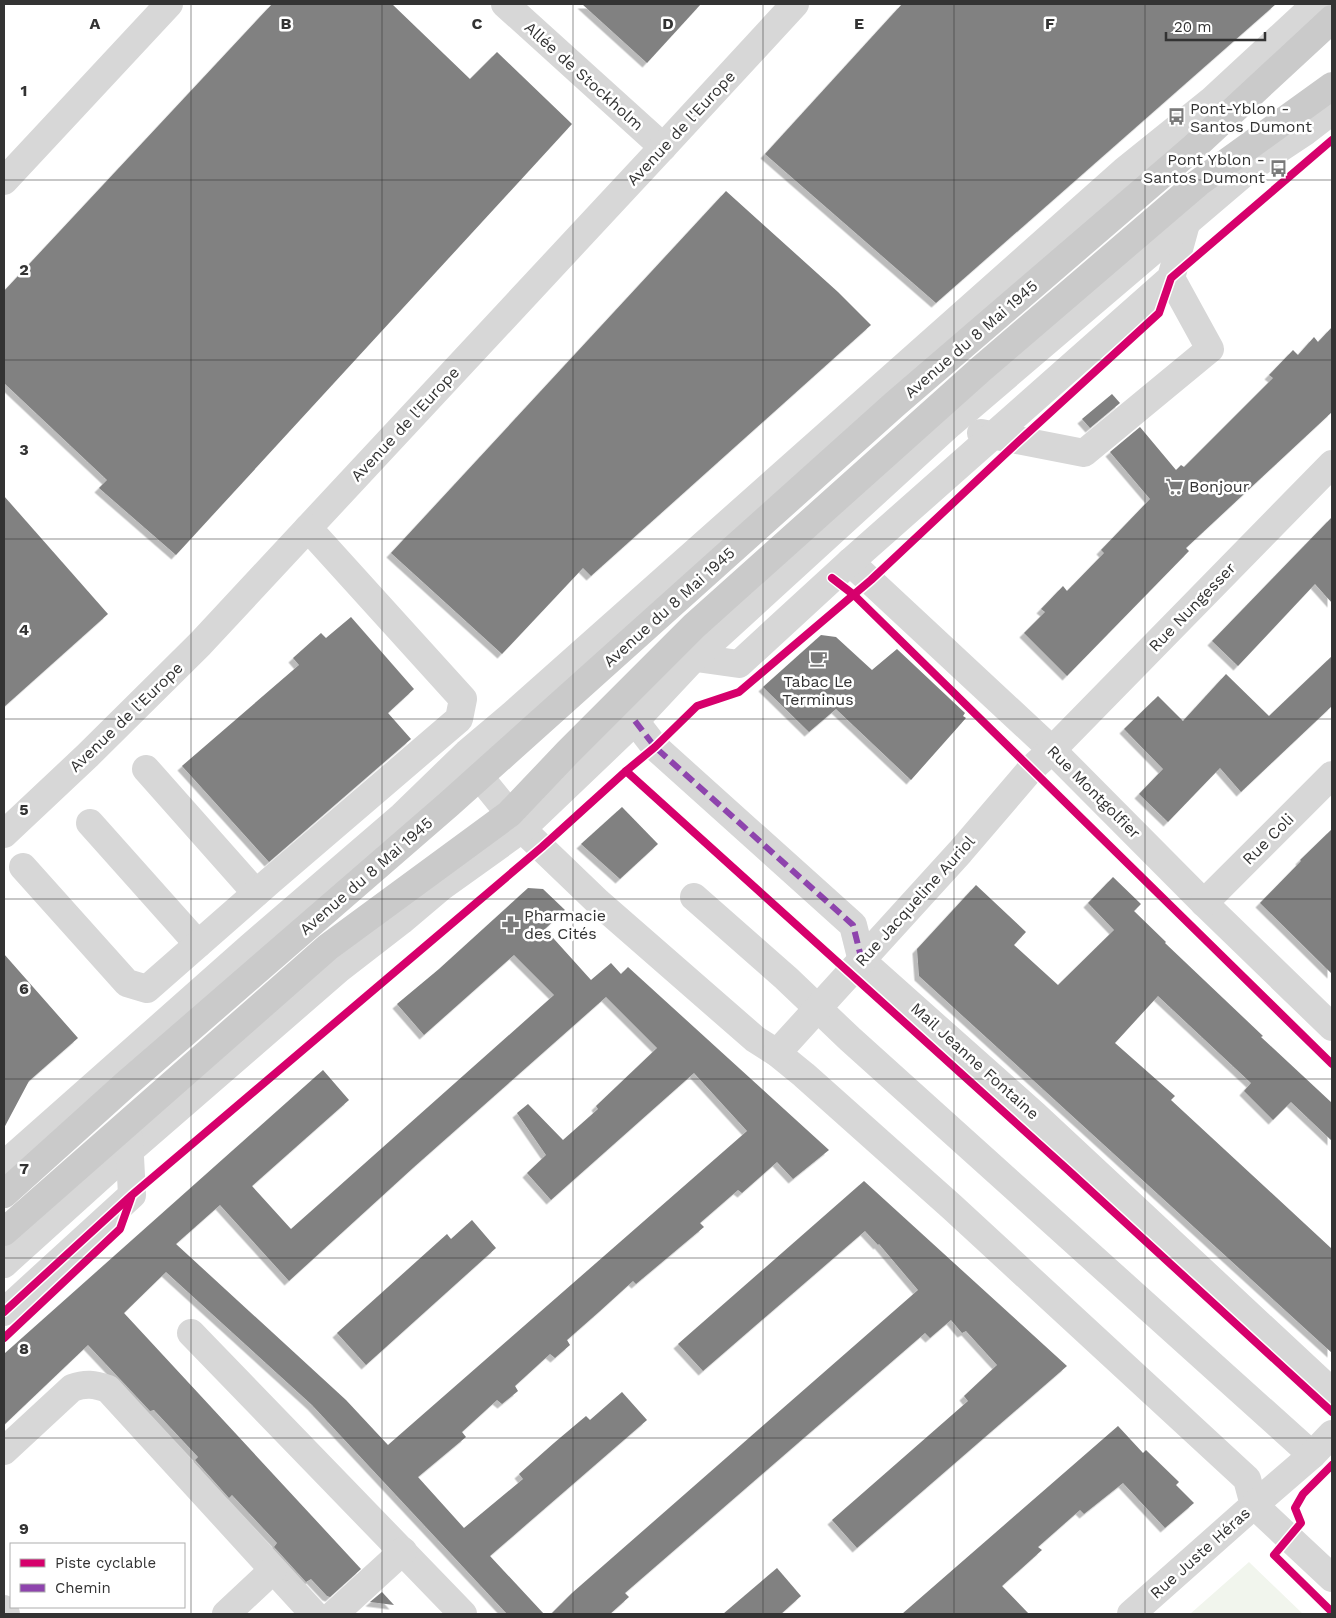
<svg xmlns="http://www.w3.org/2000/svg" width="1336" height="1618" font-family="'Work Sans',sans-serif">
  <defs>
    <filter id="shadow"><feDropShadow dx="-4.5" dy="4.5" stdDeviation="0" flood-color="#0004"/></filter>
  </defs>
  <rect width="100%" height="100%" fill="#fff"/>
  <!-- green -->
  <polygon fill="#f1f5ed" points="1249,1562 1303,1614 1190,1614"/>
  <!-- building -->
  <g fill="#818181" fill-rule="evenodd" filter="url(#shadow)">
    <polygon points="272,4 392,4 470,79 497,52 572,124 176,555 99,488 107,480 4,383 4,291"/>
    <polygon points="582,4 701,4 647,63"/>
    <polygon points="902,4 1276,4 936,303 765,154"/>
    <polygon points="726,191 838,292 871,325 591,576 583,568 502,654 391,553"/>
    <polygon points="1332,327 1332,412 1186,548 1189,551 1067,676 1024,633 1045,612 1041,609 1063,586 1067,591 1104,553 1101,550 1150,499 1110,452 1140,427 1176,470 1181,465 1184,467 1273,378 1269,375 1293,350 1298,355 1314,337 1318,342"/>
    <polygon points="1112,394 1120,403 1090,428 1082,419"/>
    <polygon points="4,496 108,614 4,707"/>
    <polygon points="1332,517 1332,603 1315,584 1238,666 1212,641"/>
    <polygon points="351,617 414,689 388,713 411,739 269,862 182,766 299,665 293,658 321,633 326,638"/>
    <polygon points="821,635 836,637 872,670 897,649 965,713 963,716 966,718 911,780 836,709 809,732 763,687"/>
    <polygon points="1332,656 1332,706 1241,792 1220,768 1168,822 1139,794 1163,769 1124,729 1158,696 1183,721 1226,674 1269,716"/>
    <polygon points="622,807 658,844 620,879 581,844"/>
    <polygon points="1332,829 1332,974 1260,903 1301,861 1300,860"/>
    <polygon points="1113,877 1141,904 1134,911 1166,942 1165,943 1263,1036 1261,1037 1332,1103 1332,1141 1291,1102 1273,1120 1244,1091 1251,1083 1158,996 1115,1043 1175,1096 1171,1100 1332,1249 1332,1353 919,976 917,949 976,885 1026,932 1014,945 1058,985 1114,930 1088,903"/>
    <path d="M528,888l15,1 22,21 -20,19 46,51 20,-17 10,11 7,-7 201,183 -36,29 -16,-17 -35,31 -4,-3 -38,33 4,4 -68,57 -3,-3 -33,30 -33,29 3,5 -15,13 -5,-4 -35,32 3,5 -16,13 -5,-4 -35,32 4,5 -48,40 46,51 59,-49 -4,-5 35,-31 32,-27 4,4 32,-28 25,28 -157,136 54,58h-37l-195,-209 -146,-133 -42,41 237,256 -31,28 -3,-1 -16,-17 -5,3 -32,-35 3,-4 -45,-48 -3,3 -34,-38 3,-3 -44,-47 -4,1 -62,-66 -84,80v-71l319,-284 26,30 -97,86 39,43 263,-234 -40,-40 -90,80 -27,-31 42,-35zM606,997l51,51 -61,58 2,3 -35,31 -35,-36 -11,9 29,42 -19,18 24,27 143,-127 53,58 -359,314 -42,-45 -170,-156 44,-39 69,76 125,-114z"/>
    <polygon points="4,954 78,1038 29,1081 4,1128"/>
    <polygon points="864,1181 1067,1366 857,1548 832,1520 968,1401 964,1396 997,1365 966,1331 962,1333 951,1320 930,1338 925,1333 625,1593 629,1597 610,1614 551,1614 572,1593 918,1290 879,1244 878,1245 865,1231 703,1371 678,1344"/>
    <polygon points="472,1220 496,1248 366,1365 337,1333 447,1234 451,1239"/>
    <polygon points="1118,1426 1143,1453 1146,1450 1179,1482 1176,1485 1194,1503 1165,1528 1123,1483 1084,1514 1080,1510 1038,1547 1042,1550 1002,1586 1029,1614 902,1614"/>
    <polygon points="777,1568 801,1596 781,1614 723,1614"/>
    <polygon points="382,1592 394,1605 370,1602"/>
  </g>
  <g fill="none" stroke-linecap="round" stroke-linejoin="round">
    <!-- minor -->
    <g stroke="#d7d7d7" stroke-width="28">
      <polyline points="505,4 663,147"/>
      <polyline points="4,181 169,4"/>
      <polyline points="981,433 1084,453 1210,349 1171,278"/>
      <polyline points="850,562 1052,750 1204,903 1332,1027"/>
      <polyline points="682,656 739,664 850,562 1171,278 1187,220"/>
      <polyline points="635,721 655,747 853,925 862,961 1035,1115 1332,1392"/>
      <polyline points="146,769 256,893"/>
      <polyline points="479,776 522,829 598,902 755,1039 777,1053 804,1075 952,1207 1247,1479 1254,1505 1131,1614"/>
      <polyline points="90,823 198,944"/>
      <polyline points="4,834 88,755 200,644 663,147 795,4"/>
      <polyline points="23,867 127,983 147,989 270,881 459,719 463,699 308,528"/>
      <polyline points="694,897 786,978 850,1039 1312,1455"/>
      <polyline points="1204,903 1332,775"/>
      <polyline points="777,1053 960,852 1031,769 1052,750 1332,464"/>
      <polyline points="4,1165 250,947 402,816 467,753 512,715 1124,171 1211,101 1316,4"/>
      <polyline points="4,1264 129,1151 339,969 401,921 440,888 522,829 635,721 694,658 950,424 1249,169 1306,131 1332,111"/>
      <polyline points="4,1312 132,1195 129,1138"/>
      <polyline points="191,1333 463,1614"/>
      <polyline points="1332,1434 1312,1455 1254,1505 1332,1578"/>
      <path d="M4,1451l68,-63c14,-5 22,-4 36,1l206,225"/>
      <polyline points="4,1609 6,1614"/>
      <polyline points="226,1614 273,1570"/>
      <polyline points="334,1614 403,1551"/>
    </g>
    <!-- major -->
    <g stroke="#cacaca" stroke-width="28">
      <polyline points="4,1194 126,1084 449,804 895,404 1194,147 1332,19"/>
      <polyline points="4,1232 328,947 509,814 568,752 694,626 981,369 1198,183 1332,86"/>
    </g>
    <!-- quiet -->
    <polyline stroke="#8e44ad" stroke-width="6" stroke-dasharray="12 6" stroke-linecap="butt" points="635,721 655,747 853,925 862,961"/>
    <defs>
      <g id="cycleway">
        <polyline points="832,578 854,595 1332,1064"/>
        <polyline points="626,771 1068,1170 1332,1412"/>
        <polyline points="4,1312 132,1195 542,847 626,771 655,747 697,706 739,692 871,580 1019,441 1159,313 1171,278 1332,140"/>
        <polyline points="4,1338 120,1229 131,1198"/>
        <polyline points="1332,1465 1303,1494 1295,1508 1301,1523 1274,1555 1332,1612"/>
      </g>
    </defs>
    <!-- cycleway casing -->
    <use href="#cycleway" stroke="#fff" stroke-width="11"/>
    <!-- cycleway -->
    <use href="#cycleway" stroke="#d6006c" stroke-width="8"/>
  </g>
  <!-- grid -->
  <path fill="none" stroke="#333" stroke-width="1" stroke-opacity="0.55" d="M191,4v1610M382,4v1610M573,4v1610M763,4v1610M954,4v1610M1145,4v1610M4,180h1328M4,360h1328M4,539h1328M4,719h1328M4,899h1328M4,1079h1328M4,1258h1328M4,1438h1328"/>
  <!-- icons -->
  <defs>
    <symbol id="bus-bare" viewBox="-9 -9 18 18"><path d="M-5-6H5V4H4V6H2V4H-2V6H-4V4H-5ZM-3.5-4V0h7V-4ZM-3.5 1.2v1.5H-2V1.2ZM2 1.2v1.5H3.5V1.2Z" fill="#7a7a7a" stroke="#fff" stroke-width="2.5" paint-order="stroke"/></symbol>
    <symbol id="supermarket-bare" viewBox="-9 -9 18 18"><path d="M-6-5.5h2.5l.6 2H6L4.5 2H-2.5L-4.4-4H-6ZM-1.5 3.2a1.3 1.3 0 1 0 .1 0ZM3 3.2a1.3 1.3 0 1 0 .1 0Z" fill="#7a7a7a" stroke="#fff" stroke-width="2.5" paint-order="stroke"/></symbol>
    <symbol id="cafe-bare" viewBox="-9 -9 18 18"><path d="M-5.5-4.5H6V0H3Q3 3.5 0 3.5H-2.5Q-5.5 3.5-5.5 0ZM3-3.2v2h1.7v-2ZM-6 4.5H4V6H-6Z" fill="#7a7a7a" stroke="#fff" stroke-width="2.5" paint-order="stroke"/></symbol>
    <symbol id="pharmacy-bare" viewBox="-9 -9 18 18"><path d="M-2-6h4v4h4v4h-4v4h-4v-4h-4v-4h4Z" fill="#7a7a7a" stroke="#fff" stroke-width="2.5" paint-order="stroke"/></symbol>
  </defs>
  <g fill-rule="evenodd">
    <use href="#bus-bare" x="1164" y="104" width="25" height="25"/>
    <use href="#bus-bare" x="1266" y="156" width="25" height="25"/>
    <use href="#supermarket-bare" x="1162" y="474" width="25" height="25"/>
    <use href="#cafe-bare" x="806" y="646" width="25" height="25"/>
    <use href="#pharmacy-bare" x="498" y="912" width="25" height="25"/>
  </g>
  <g text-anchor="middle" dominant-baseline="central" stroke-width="5" stroke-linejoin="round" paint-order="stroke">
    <!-- street labels -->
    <g font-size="16" fill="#333" stroke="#fff">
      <text transform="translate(584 76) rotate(42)">Allée de Stockholm</text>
      <text transform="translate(681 128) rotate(-47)">Avenue de l'Europe</text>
      <text transform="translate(971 339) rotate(-41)">Avenue du 8 Mai 1945</text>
      <text transform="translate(405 424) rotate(-47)">Avenue de l'Europe</text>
      <text transform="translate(669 607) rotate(-42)">Avenue du 8 Mai 1945</text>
      <text transform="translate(1192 607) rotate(-46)">Rue Nungesser</text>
      <text transform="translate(126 717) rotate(-44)">Avenue de l'Europe</text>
      <text transform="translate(1094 792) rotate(45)">Rue Montgolfier</text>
      <text transform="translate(1268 839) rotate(-45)">Rue Coli</text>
      <text transform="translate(366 876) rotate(-41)">Avenue du 8 Mai 1945</text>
      <text transform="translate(915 901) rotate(-48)">Rue Jacqueline Auriol</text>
      <text transform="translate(975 1061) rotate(42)">Mail Jeanne Fontaine</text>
      <text transform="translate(1200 1553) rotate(-42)">Rue Juste Héras</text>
    </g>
    <!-- poi labels -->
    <g font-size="16" fill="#333" stroke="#fff" text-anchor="start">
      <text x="1190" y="108">Pont-Yblon -<tspan x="1190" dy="18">Santos Dumont</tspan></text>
      <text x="1265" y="159" text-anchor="end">Pont Yblon -<tspan x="1265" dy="18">Santos Dumont</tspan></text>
      <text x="1189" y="486">Bonjour</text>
      <text x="818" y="681" text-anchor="middle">Tabac Le<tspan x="818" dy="18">Terminus</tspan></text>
      <text x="524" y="915">Pharmacie<tspan x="524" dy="18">des Cités</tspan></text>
    </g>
  </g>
  <g font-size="16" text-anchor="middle" font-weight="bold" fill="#333" stroke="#fff" stroke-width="5" stroke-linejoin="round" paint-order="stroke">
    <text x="95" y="29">A</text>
    <text x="286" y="29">B</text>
    <text x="477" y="29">C</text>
    <text x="668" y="29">D</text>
    <text x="859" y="29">E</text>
    <text x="1050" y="29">F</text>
    <text x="24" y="96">1</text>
    <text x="24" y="275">2</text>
    <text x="24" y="455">3</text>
    <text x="24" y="635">4</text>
    <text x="24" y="815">5</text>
    <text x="24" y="994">6</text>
    <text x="24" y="1174">7</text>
    <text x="24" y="1354">8</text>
    <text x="24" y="1534">9</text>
  </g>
  <!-- border -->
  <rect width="1336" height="1618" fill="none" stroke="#333333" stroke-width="10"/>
  <!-- legend -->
  <rect x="10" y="1543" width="175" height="65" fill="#ffffff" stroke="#adadad"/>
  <rect x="20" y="1559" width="25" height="8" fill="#d6006c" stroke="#adadad"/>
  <text x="55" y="1568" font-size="15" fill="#333333">Piste cyclable</text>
  <rect x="20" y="1584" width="25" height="8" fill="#8e44ad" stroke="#adadad"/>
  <text x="55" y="1593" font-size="15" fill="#333333">Chemin</text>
  <!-- scale -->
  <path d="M1166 32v8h99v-8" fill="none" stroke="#333333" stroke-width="2.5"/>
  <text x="1174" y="32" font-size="15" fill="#333333" stroke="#ffffff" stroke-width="4" paint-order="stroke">20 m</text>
</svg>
